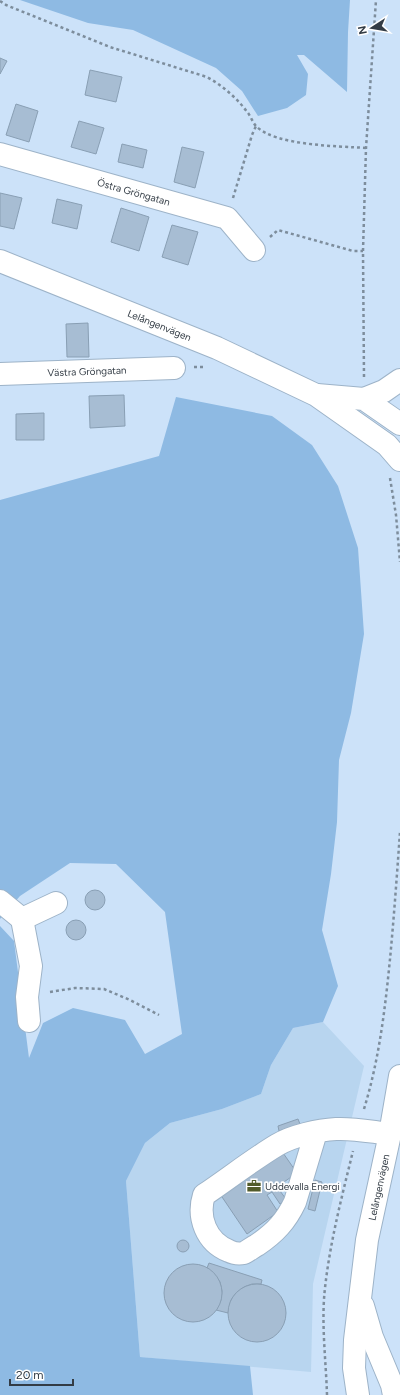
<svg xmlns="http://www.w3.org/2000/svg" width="400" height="1395" font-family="Figtree,sans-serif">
  <rect width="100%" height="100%" fill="#cce2f9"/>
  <!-- built -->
  <polygon fill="#b8d5ef" points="323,1022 364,1066 313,1284 311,1372 140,1357 126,1181 145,1143 170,1123 222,1109 261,1094 271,1065 293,1028"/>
  <!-- green -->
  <g fill="#8ebae3">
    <polygon points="20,0 350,0 348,32 347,92 304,55 297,55 308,74 306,95 287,108 258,116 242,91 216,68 133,30 88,23"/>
    <polygon points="176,397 272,416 312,445 338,486 358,548 364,634 351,713 339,760 337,822 331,874 322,930 338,986 323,1022 293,1028 271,1065 261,1094 222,1109 170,1123 145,1143 126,1181 140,1357 250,1366 253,1395 0,1395 0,926 14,941 29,1058 43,1023 73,1008 125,1020 145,1054 182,1034 165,912 116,864 70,863 20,896 0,919 0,500 159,456"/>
  </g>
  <!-- building -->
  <g fill="#a7bdd3" stroke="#899fb4">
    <polygon points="0,58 7,61 0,74"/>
    <polygon points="90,70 122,77 116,102 85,95"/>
    <polygon points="16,104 38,111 29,142 6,135"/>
    <polygon points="79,121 104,128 96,154 71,147"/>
    <polygon points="122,144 147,150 143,168 118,162"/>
    <polygon points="182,147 204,152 195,188 174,182"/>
    <polygon points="0,193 22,198 14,229 0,226"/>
    <polygon points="57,199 82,205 77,229 52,223"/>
    <polygon points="121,208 149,217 139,251 111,242"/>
    <polygon points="172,225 198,232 188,265 162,257"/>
    <polygon points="88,323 89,357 67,357 66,324"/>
    <polygon points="124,395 125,426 90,428 89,396"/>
    <polygon points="44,413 44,440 16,440 16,414"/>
    <circle cx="95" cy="900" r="10"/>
    <circle cx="76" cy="930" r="10"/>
    <polygon points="298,1119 300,1124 279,1131 278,1126"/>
    <polygon points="281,1150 297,1173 281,1184 284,1188 280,1191 286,1199 280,1204 272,1192 267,1195 278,1212 247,1234 220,1194"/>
    <polygon points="315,1180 322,1182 315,1211 308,1209"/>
    <circle cx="183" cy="1246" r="6"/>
    <polygon points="209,1263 262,1280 261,1284 252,1284 244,1287 236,1293 231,1300 228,1313 216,1310 221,1300 222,1291 220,1282 215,1275 207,1268"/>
    <circle cx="193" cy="1293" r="29"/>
    <circle cx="257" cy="1313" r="29"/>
  </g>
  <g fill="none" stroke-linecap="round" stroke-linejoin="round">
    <defs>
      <g id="minor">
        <path id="s1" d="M0,154l227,64 27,32"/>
        <path id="s2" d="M0,261l217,87 99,47 71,50 13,15"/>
        <path id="s3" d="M0,374l174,-6"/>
        <polyline points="317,395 364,399 400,424"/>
        <polyline points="0,901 22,919 56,903"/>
        <polyline points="22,919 31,966 27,997 29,1021"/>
        <path d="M316,1132l-21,70c-9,19 -20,31 -38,43 -4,2 -9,6 -13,8 -5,1 -11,0 -15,-2 -23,-9 -32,-34 -25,-56 24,-16 48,-35 73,-50 15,-9 41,-15 59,-16 18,-1 36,3 54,5"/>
        <polyline points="363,1306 372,1337 392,1385 394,1395"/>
        <path id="s4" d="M358,1395l-4,-27 1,-28 12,-100 23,-106 10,-58"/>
      </g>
      <polyline id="highway" points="364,399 384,391 400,380"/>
    </defs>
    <!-- minor casing -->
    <use href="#minor" stroke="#9db3c8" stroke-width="24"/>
    <!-- highway casing -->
    <use href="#highway" stroke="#9db3c8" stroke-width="24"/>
    <!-- path -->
    <g stroke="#7d8d9c" stroke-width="2.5" stroke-dasharray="3 3" stroke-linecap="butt">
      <path d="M0,1l6,4 104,42 97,30c16,9 30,21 41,36 3,4 5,10 8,13 19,20 83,20 110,22"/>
      <polyline points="233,198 252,135 256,126"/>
      <polyline points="270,237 278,230 353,251 363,251"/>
      <polyline points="194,367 205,367"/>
      <polyline points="364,377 363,251 366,148 376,0"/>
      <polyline points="390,478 396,515 400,562"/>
      <polyline points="50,992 75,988 104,989 130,1000 159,1015"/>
      <path d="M364,1109c15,-49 21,-99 26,-150 4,-42 7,-85 10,-127"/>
      <path d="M327,1395c-1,-34 -6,-73 -2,-107 5,-46 17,-92 28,-137"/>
    </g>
    <!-- minor -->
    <use href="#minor" stroke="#fff" stroke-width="22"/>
    <!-- highway -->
    <use href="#highway" stroke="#fff" stroke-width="22"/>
  </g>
  <!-- icons -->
  <defs>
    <symbol id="office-bare" viewBox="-9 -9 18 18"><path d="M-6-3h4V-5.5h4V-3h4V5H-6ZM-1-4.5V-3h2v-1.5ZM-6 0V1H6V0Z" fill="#525b2a" stroke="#fff" stroke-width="2.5" paint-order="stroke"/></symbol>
  </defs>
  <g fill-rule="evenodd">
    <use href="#office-bare" x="244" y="1176" width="20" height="20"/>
  </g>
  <g text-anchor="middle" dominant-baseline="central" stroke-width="3.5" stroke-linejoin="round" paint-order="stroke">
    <!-- street labels -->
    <g font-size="10" fill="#333c45" stroke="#fff">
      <text stroke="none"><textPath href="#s1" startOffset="139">Östra Gröngatan</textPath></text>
      <text stroke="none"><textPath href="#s2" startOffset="172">Lelångenvägen</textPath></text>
      <text stroke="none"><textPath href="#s3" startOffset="87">Västra Gröngatan</textPath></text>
      <text stroke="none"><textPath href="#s4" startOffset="210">Lelångenvägen</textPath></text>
    </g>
    <!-- poi labels -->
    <g font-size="10" fill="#333c45" stroke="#fff" text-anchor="start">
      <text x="265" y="1186">Uddevalla Energi</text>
    </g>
  </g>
  <!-- north arrow -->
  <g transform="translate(372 28) rotate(258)" stroke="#ffffff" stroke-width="3" paint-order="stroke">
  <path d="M0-3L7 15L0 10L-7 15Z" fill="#333c45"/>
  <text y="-6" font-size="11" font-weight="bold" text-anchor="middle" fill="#333c45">N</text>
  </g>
  <!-- scale -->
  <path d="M10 1379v6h63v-6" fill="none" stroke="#333c45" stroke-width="2"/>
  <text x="16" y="1379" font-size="12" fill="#333c45" stroke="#ffffff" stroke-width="3" paint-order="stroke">20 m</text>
</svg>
